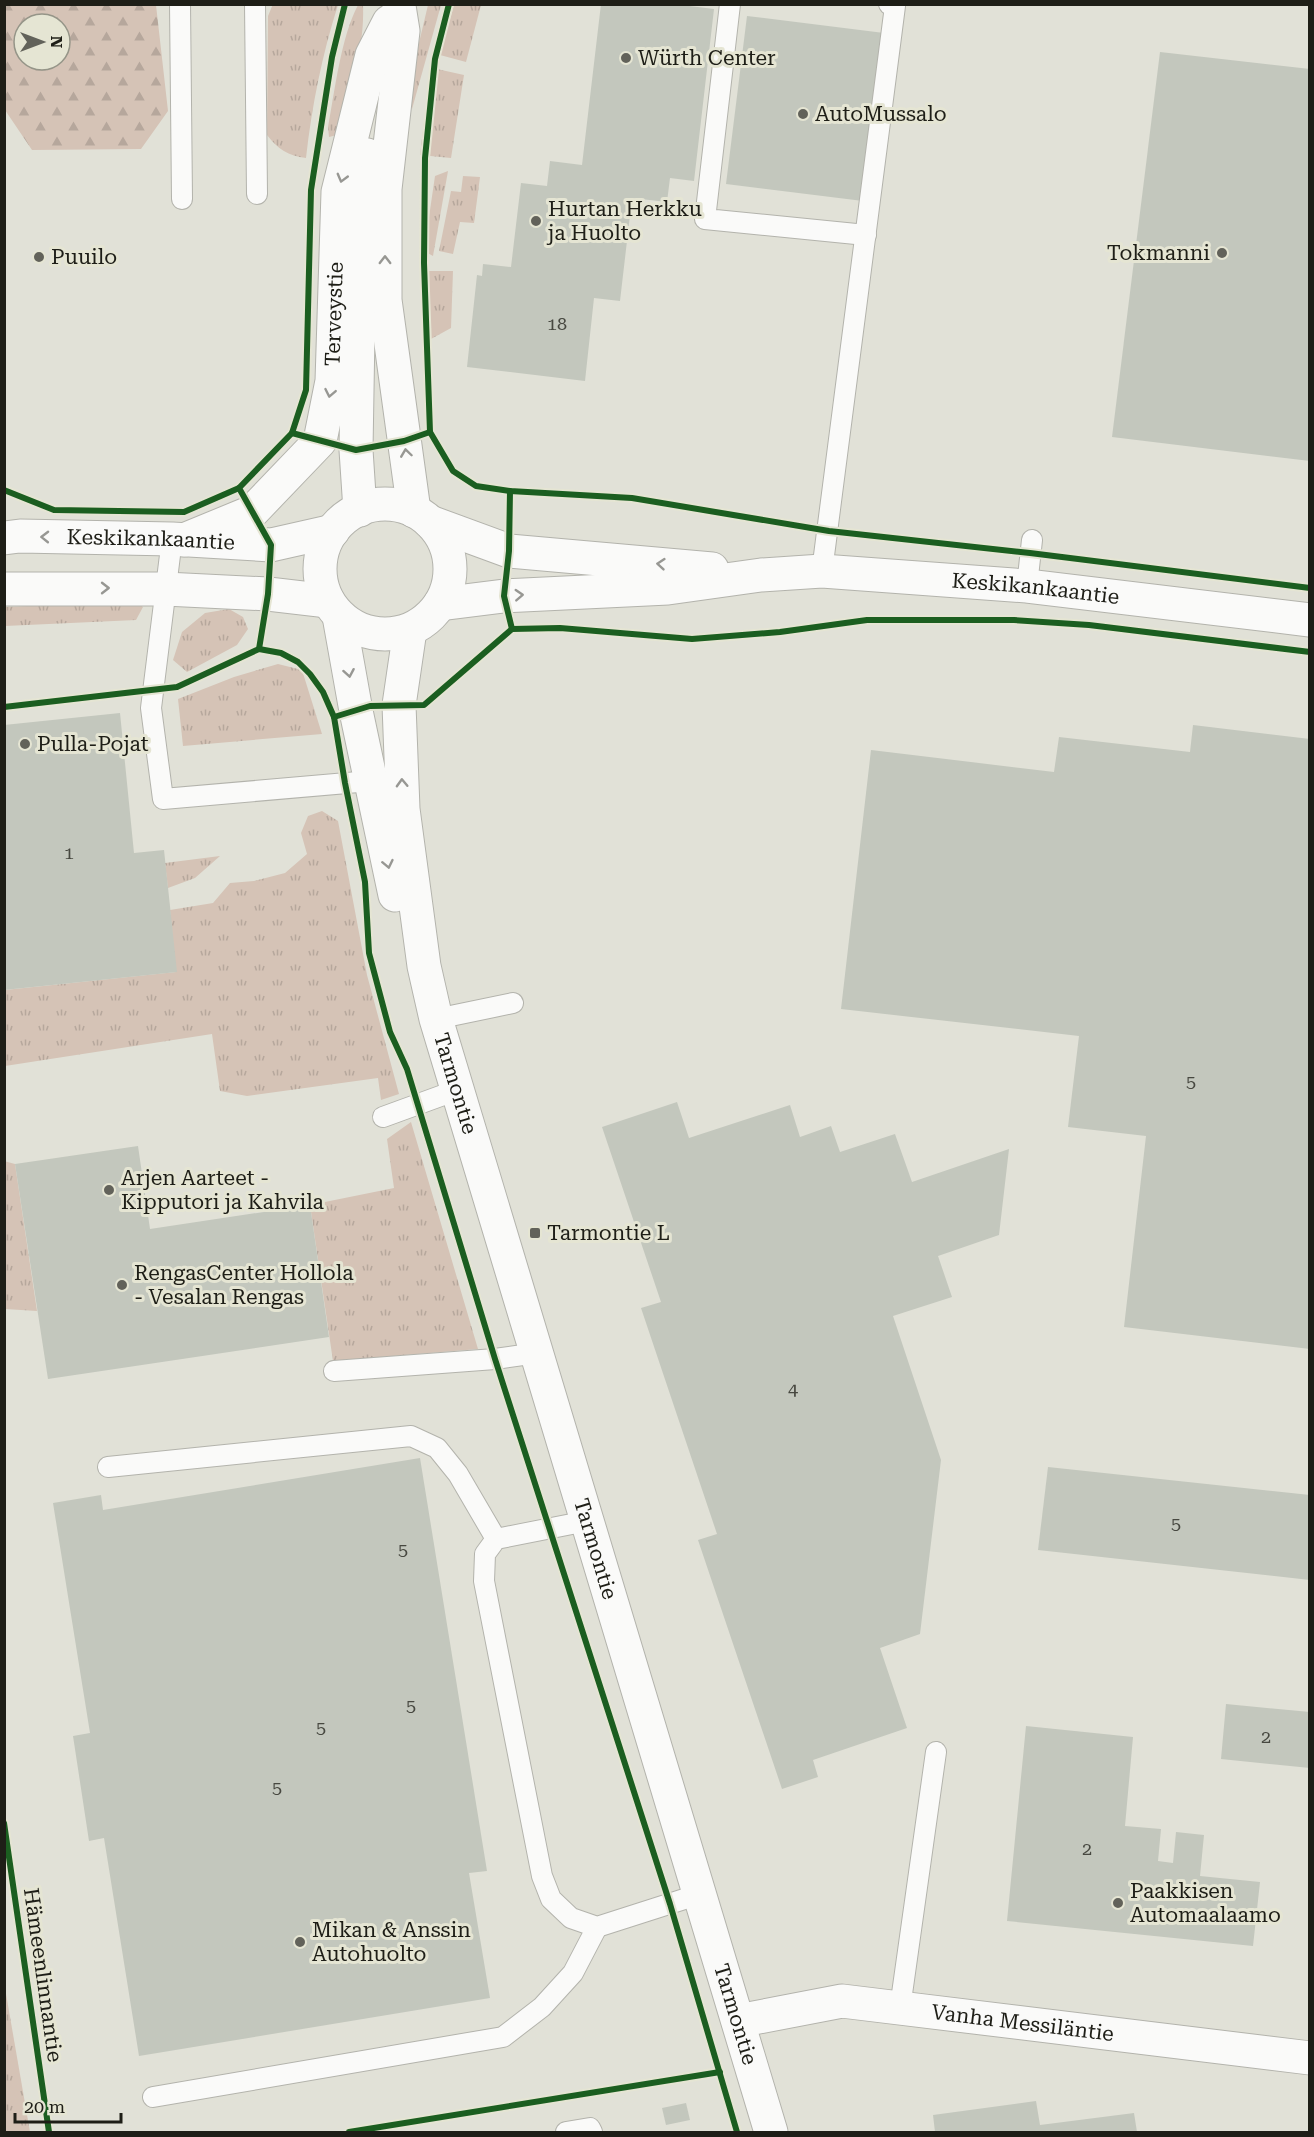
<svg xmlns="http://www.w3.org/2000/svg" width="1314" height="2137" font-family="'Roboto Serif',serif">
  <defs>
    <pattern id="grass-tufts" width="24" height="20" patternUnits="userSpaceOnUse" patternTransform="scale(1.5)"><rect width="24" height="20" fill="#d5c3b6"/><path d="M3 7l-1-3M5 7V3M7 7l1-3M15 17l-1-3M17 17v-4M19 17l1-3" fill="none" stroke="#b6a79c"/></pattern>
    <pattern id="forest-firs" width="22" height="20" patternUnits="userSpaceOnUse" patternTransform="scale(1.5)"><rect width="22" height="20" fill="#d5c3b6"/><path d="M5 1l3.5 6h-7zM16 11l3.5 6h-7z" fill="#b6a79c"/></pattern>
  </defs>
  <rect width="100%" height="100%" fill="#e1e1d7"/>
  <!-- grass -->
  <g fill="url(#grass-tufts)">
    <path d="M273,4l65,1c-16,50 -26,100 -32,153 -18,-2 -28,-9 -39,-23l1,-119z"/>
    <path d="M358,5h5c2,45 -14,87 -26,130l-8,2 -1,-10c7,-37 13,-90 30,-122z"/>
    <polygon points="428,5 441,5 412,109 408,89"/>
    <polygon points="454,5 481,5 466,62 440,55"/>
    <polygon points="437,69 464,75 451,158 420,155 424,122"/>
    <polygon points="448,171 433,256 424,251 435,176"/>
    <polygon points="463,176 480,177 474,223 460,222 453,254 439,251 451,191 461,192"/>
    <polygon points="427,271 453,271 451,328 431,339"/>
    <polygon points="135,601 143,607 136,620 5,626 5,607"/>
    <polygon points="229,609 243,617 248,629 237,645 187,672 173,660 182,632 205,613"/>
    <polygon points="278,664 302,670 322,734 183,746 178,699 234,677"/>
    <polygon points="322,811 338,821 367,975 399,1094 381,1100 378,1078 247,1096 220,1091 212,1034 5,1066 5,990 176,972 170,910 213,903 230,883 254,881 285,873 307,854 301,833 308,816"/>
    <polygon points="220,856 195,878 168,888 165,863"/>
    <polygon points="411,1122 478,1349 333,1361 310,1205 394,1188 387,1139"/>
    <polygon points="4,1161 15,1164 37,1311 5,1309"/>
    <polygon points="4,1988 5,1988 30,2132 5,2132"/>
  </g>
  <!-- forest -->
  <path fill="url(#forest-firs)" fill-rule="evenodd" d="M4,5h152l12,106 -27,38 -109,1 -27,-40zM24,24h36v36h-36z"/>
  <!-- building -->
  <g fill="#c3c7bd">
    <polygon points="601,4 673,4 714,9 694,181 670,178 667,202 632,198 620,301 594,298 585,381 467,367 477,275 482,276 483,264 511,267 521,183 547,186 550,161 582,165"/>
    <polygon points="747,16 884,33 863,201 726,184"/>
    <polygon points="1160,52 1310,69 1310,461 1112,437"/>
    <polygon points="120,713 134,853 164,850 177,972 4,990 4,725"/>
    <polygon points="1193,725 1310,739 1310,1349 1124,1327 1146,1136 1068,1127 1079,1036 841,1009 871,750 1054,772 1059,737 1190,752"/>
    <polygon points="677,1102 689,1138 790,1105 800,1137 831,1126 840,1152 895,1134 912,1182 1009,1149 999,1235 938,1256 952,1297 893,1316 941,1460 920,1634 880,1648 907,1728 813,1760 818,1777 782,1789 698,1540 717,1534 641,1308 661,1302 602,1127"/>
    <polygon points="138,1146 150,1229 310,1205 329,1337 48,1379 15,1164"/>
    <polygon points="420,1458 487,1871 469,1873 490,1998 139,2056 104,1838 89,1841 73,1736 90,1733 53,1503 101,1495 103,1510"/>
    <polygon points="1048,1467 1310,1495 1310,1580 1038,1550"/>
    <polygon points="1226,1704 1310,1712 1310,1768 1221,1759"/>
    <polygon points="1026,1726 1133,1737 1125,1826 1161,1829 1158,1861 1173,1863 1176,1832 1204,1835 1200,1876 1260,1882 1253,1946 1007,1921"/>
    <polygon points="1036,2101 1040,2125 1134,2113 1137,2132 935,2132 933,2115"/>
    <polygon points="686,2103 690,2120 666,2125 662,2108"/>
  </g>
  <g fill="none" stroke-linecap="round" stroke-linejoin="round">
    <defs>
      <g id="service">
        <polyline points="180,4 182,199"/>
        <polyline points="255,4 257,194"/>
        <polyline points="730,4 705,219 866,235"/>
        <polyline points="172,539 151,708 163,799 370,781"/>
        <polyline points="822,571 895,6 889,4"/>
        <polyline points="1027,586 1032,540"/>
        <polyline points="436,1019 513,1003"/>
        <polyline points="383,1117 457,1090"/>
        <polyline points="334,1371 495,1359 537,1353"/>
        <polyline points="108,1467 411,1436 437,1448 458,1474 496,1539"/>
        <polyline points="587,1521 496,1539 485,1554 484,1581 542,1876 551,1899 571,1918 597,1927 700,1894"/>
        <polyline points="900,2008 936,1752"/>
        <polyline points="153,2097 503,2037 542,2007 573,1973 597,1927"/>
        <polyline points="566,2132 590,2128 592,2132"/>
      </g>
      <g id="minor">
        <path id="s1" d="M738,2021l104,-20 468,57"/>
      </g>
      <g id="tertiary">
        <polyline points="430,522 509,551 712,569"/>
        <path id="s2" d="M440,604l64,-8 164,-8 93,-13 61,-4 205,15 283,34"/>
        <polyline points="339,616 356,711 395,895"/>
        <path id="s3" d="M410,630l-11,75 4,104 21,157 12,53 335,1113"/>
      </g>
      <g id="secondary">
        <polyline points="399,6 403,31 385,189 385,300 414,511"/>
        <circle cx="385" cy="569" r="65"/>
        <polyline points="360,510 356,450 360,214 367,155"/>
        <path id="s4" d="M4,538l16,-2 152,3 99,6 62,-14"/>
        <path id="s5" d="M184,540l68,-28 68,-71 12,-60 6,-189 34,-137 17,-33"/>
        <polyline points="4,589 165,589 268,594 328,601"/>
      </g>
    </defs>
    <!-- service casing -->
    <use href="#service" stroke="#b3b3ac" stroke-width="22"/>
    <!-- minor casing -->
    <use href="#minor" stroke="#b3b3ac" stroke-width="35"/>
    <!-- tertiary casing -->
    <use href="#tertiary" stroke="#b3b3ac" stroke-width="35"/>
    <!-- secondary casing -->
    <use href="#secondary" stroke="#b3b3ac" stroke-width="35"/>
    <!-- service -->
    <use href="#service" stroke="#fafaf9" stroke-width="20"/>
    <!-- minor -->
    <use href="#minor" stroke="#fafaf9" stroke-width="33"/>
    <!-- tertiary -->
    <use href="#tertiary" stroke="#fafaf9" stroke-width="33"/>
    <!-- secondary -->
    <use href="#secondary" stroke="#fafaf9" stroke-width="33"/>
    <defs>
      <g id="cycleway">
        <polyline points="430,432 424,263 425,158 435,59 449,4"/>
        <polyline points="292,433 356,450 404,441 430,432 453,471 476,486 510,491 632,498 829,531 1030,553 1310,588"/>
        <polyline points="4,490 54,510 184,512 239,488"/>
        <polyline points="510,491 509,551 504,596 512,629"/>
        <polyline points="259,649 268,594 271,545 239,488 292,433 306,390 311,190 332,57 345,4"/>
        <polyline points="4,707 177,687 259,649 281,653 298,662 310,674 323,692 334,717 370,706 424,705 512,629 560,628 692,639 780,632 867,620 1014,620 1089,625 1310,652"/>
        <polyline points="334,717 345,783 365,882 369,953 390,1032 407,1069 495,1359 670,1904 737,2132"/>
        <polyline points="4,1823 49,2132"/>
        <polyline points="349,2132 720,2072"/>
      </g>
    </defs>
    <!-- cycleway casing -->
    <use href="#cycleway" stroke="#e5e5d3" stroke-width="10"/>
    <!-- cycleway -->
    <use href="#cycleway" stroke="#1b5e20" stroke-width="6"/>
  </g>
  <!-- one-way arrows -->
  <defs><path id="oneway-chevron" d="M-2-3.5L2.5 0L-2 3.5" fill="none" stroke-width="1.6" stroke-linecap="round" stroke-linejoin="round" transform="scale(1.5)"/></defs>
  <g stroke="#979793">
    <use href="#oneway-chevron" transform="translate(342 178) rotate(105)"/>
    <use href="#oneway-chevron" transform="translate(385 260) rotate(-90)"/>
    <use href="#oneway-chevron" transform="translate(330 393) rotate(101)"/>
    <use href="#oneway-chevron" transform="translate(406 453) rotate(-98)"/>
    <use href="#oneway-chevron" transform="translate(45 537) rotate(-179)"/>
    <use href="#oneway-chevron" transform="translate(661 564) rotate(-175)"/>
    <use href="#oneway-chevron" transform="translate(105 588)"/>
    <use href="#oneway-chevron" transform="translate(519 595) rotate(-3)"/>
    <use href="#oneway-chevron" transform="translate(349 673) rotate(80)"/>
    <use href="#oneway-chevron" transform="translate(402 783) rotate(-92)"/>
    <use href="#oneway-chevron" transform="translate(388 864) rotate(78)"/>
  </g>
  <!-- markers -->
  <g fill="#62625a" stroke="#e5e5d3" stroke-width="2">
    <circle cx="626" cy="58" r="6"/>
    <circle cx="803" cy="114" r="6"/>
    <circle cx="536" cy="221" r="6"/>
    <circle cx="1222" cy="253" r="6"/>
    <circle cx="39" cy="257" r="6"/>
    <circle cx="25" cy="744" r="6"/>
    <circle cx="109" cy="1190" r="6"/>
    <rect x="529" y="1227" width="12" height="12" rx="3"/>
    <circle cx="122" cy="1285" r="6"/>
    <circle cx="1118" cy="1903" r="6"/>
    <circle cx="300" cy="1942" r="6"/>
  </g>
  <g text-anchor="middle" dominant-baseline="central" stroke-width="6" stroke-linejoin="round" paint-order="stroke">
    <!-- number labels -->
    <g font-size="18" fill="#474840">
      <text x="557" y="323">18</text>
      <text x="69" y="852">1</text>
      <text x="1191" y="1081">5</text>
      <text x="793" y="1388">4</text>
      <text x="1176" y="1523">5</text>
      <text x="403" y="1549">5</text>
      <text x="411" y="1705">5</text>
      <text x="321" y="1727">5</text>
      <text x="1266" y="1736">2</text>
      <text x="277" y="1787">5</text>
      <text x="1087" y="1848">2</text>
    </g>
    <!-- poi labels -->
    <g font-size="21" fill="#1e1e17" stroke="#e5e5d3" text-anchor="start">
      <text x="638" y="58">Würth Center</text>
      <text x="815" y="114">AutoMussalo</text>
      <text x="548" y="209">Hurtan Herkku<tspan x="548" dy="24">ja Huolto</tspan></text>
      <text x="1210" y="253" text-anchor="end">Tokmanni</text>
      <text x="51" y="257">Puuilo</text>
      <text x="37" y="744">Pulla-Pojat</text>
      <text x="121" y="1178">Arjen Aarteet -<tspan x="121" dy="24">Kipputori ja Kahvila</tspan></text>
      <text x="547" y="1233">Tarmontie L</text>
      <text x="134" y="1273">RengasCenter Hollola<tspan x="134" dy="24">- Vesalan Rengas</tspan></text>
      <text x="1130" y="1891">Paakkisen<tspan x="1130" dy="24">Automaalaamo</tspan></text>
      <text x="312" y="1930">Mikan &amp; Anssin<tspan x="312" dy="24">Autohuolto</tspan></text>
    </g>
    <!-- street labels -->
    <g font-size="21" fill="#1e1e17" stroke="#e5e5d3">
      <text stroke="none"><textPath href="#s5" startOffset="300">Terveystie</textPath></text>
      <text stroke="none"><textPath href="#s4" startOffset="147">Keskikankaantie</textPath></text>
      <text stroke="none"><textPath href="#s2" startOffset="598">Keskikankaantie</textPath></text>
      <text stroke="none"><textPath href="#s3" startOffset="460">Tarmontie</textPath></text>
      <text stroke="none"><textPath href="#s3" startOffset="946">Tarmontie</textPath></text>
      <text transform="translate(43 1975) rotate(82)">Hämeenlinnantie</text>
      <text stroke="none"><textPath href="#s3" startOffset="1432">Tarmontie</textPath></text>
      <text stroke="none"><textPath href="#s1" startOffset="288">Vanha Messiläntie</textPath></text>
    </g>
  </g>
  <!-- border -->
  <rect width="1314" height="2137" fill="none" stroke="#1e1e17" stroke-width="12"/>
  <!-- north arrow -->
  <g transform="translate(42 42) rotate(90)"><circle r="28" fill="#e5e5d3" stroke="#959588" stroke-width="1.5"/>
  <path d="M0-4.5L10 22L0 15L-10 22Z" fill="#62625a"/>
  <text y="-9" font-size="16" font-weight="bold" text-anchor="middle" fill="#1e1e17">N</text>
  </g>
  <!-- scale -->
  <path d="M15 2113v9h106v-9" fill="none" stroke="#1e1e17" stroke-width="3"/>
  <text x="24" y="2113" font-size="18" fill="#1e1e17" stroke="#e5e5d3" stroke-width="4.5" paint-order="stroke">20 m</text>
</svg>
